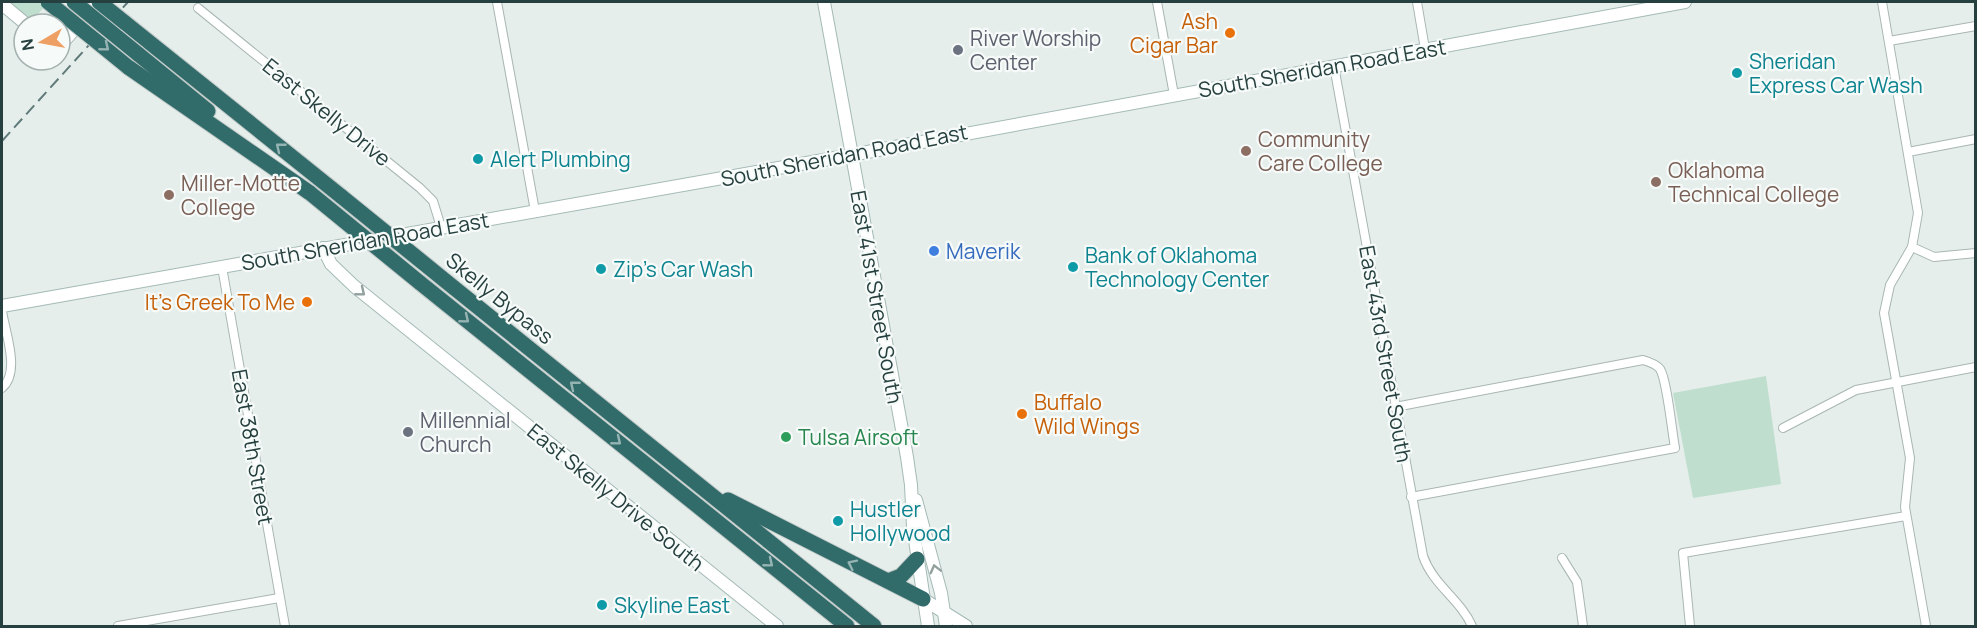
<svg xmlns="http://www.w3.org/2000/svg" width="1977" height="628" font-family="Manrope,sans-serif">
  <rect width="100%" height="100%" fill="#e6eeec"/>
  <!-- green -->
  <g fill="#bfdecd">
    <polygon points="9,2 38,2 44,7 33,20"/>
    <polygon points="1766,376 1781,484 1693,498 1673,393"/>
  </g>
  <g fill="none" stroke-linecap="round" stroke-linejoin="round">
    <defs>
      <g id="street">
        <polyline points="497,2 535,211"/>
        <polyline points="1157,2 1174,95"/>
        <polyline points="1417,2 1425,49"/>
        <polyline points="1882,2 1918,213 1912,247 1890,285 1884,313 1910,458 1905,507 1926,626"/>
        <polyline points="198,8 420,188 433,201 441,227"/>
        <polyline points="1889,41 1976,26"/>
        <path d="M1334,66l89,490c10,29 37,43 49,70"/>
        <polyline points="1908,152 1976,139"/>
        <polyline points="1912,247 1934,257 1976,253"/>
        <polyline points="222,267 285,626"/>
        <path d="M2,311c3,21 19,61 0,77"/>
        <path d="M1395,407l248,-47c7,2 13,4 17,9 7,11 12,63 15,79l-264,49"/>
        <polyline points="1783,428 1856,390 1976,367"/>
        <polyline points="1562,558 1577,582 1583,626"/>
        <polyline points="118,626 279,598"/>
        <polyline points="1690,626 1683,553 1906,516"/>
      </g>
      <g id="secondary">
        <polyline points="824,2 907,457 911,485 913,527 928,626"/>
        <polyline points="2,4 26,24"/>
        <polyline points="60,41 66,39 94,7"/>
        <polyline points="323,248 331,264 354,286 777,626"/>
        <polyline points="2,306 829,159 1685,2"/>
        <polyline points="916,500 941,593 946,626"/>
        <polyline points="923,599 966,626"/>
      </g>
      <g id="highway">
        <polyline points="124,22 342,197"/>
        <polyline points="138,54 208,111"/>
        <polyline points="128,67 310,193"/>
        <polyline points="419,282 847,626"/>
        <polyline points="453,287 874,626"/>
        <polyline points="728,500 923,599"/>
        <polyline points="888,581 901,576 917,559"/>
      </g>
    </defs>
    <!-- street casing -->
    <use href="#street" stroke="#a8b6b4" stroke-width="10"/>
    <!-- secondary casing -->
    <use href="#secondary" stroke="#a4bab6" stroke-width="14"/>
    <!-- highway casing -->
    <use href="#highway" stroke="#c2cac9" stroke-width="17"/>
    <!-- street -->
    <use href="#street" stroke="#fff" stroke-width="8"/>
    <!-- secondary -->
    <use href="#secondary" stroke="#fff" stroke-width="12"/>
    <!-- highway -->
    <use href="#highway" stroke="#316c6a" stroke-width="15"/>
    <!-- rail -->
    <polyline stroke="#607b79" stroke-width="2" stroke-dasharray="12 6" stroke-linecap="butt" points="2,141 128,2"/>
    <defs>
      <g id="highway-bridge">
        <polyline points="48,2 128,67"/>
        <polyline points="74,2 138,54"/>
        <polyline points="99,2 124,22"/>
        <polyline points="310,193 419,282"/>
        <polyline points="342,197 453,287"/>
      </g>
    </defs>
    <!-- highway-bridge casing -->
    <use href="#highway-bridge" stroke="#c2cac9" stroke-width="17" stroke-linecap="butt"/>
    <!-- highway-bridge -->
    <use href="#highway-bridge" stroke="#316c6a" stroke-width="15"/>
  </g>
  <!-- one-way arrows -->
  <defs><path id="oneway-chevron" d="M-2-3.5L2.5 0L-2 3.5" fill="none" stroke-width="1.6" stroke-linecap="round" stroke-linejoin="round" transform="scale(1.5)"/></defs>
  <g stroke="#94b3b2">
    <use href="#oneway-chevron" transform="translate(105 47) rotate(39)"/>
    <use href="#oneway-chevron" transform="translate(280 147) rotate(-141)"/>
    <use href="#oneway-chevron" transform="translate(465 319) rotate(39)"/>
    <use href="#oneway-chevron" transform="translate(574 385) rotate(-141)"/>
    <use href="#oneway-chevron" transform="translate(617 441) rotate(39)"/>
    <use href="#oneway-chevron" transform="translate(769 563) rotate(39)"/>
    <use href="#oneway-chevron" transform="translate(852 564) rotate(-154)"/>
  </g>
  <g stroke="#92a09e">
    <use href="#oneway-chevron" transform="translate(361 292) rotate(39)"/>
    <use href="#oneway-chevron" transform="translate(935 569) rotate(-104)"/>
  </g>
  <!-- markers -->
  <g fill="#e8710a" stroke="#f6faf9" stroke-width="2">
    <circle cx="1230" cy="33" r="6"/>
    <circle cx="307" cy="302" r="6"/>
    <circle cx="1022" cy="414" r="6"/>
  </g>
  <g fill="#6b7280" stroke="#f6faf9" stroke-width="2">
    <circle cx="958" cy="50" r="6"/>
    <circle cx="408" cy="432" r="6"/>
  </g>
  <g fill="#0f9aa8" stroke="#f6faf9" stroke-width="2">
    <circle cx="1737" cy="73" r="6"/>
    <circle cx="478" cy="159" r="6"/>
    <circle cx="1073" cy="267" r="6"/>
    <circle cx="601" cy="269" r="6"/>
    <circle cx="838" cy="521" r="6"/>
    <circle cx="602" cy="605" r="6"/>
  </g>
  <g fill="#8d6e63" stroke="#f6faf9" stroke-width="2">
    <circle cx="1246" cy="151" r="6"/>
    <circle cx="1656" cy="182" r="6"/>
    <circle cx="169" cy="195" r="6"/>
  </g>
  <circle fill="#3f7fe0" stroke="#f6faf9" stroke-width="2" cx="934" cy="251" r="6"/>
  <circle fill="#2e9e5b" stroke="#f6faf9" stroke-width="2" cx="786" cy="437" r="6"/>
  <g text-anchor="middle" dominant-baseline="central" stroke-width="4.5" stroke-linejoin="round" paint-order="stroke">
    <!-- food labels -->
    <g font-size="21" fill="#c56008" stroke="#f6faf9" text-anchor="end">
      <text x="1218" y="21">Ash<tspan x="1218" dy="24">Cigar Bar</tspan></text>
      <text x="295" y="302">It's Greek To Me</text>
      <text x="1034" y="402" text-anchor="start">Buffalo<tspan x="1034" dy="24">Wild Wings</tspan></text>
    </g>
    <!-- worship labels -->
    <g font-size="21" fill="#5b616d" stroke="#f6faf9" text-anchor="start">
      <text x="970" y="38">River Worship<tspan x="970" dy="24">Center</tspan></text>
      <text x="420" y="420">Millennial<tspan x="420" dy="24">Church</tspan></text>
    </g>
    <!-- culture labels -->
    <g font-size="21" fill="#0d838f" stroke="#f6faf9" text-anchor="start">
      <text x="1749" y="61">Sheridan<tspan x="1749" dy="24">Express Car Wash</tspan></text>
      <text x="490" y="159">Alert Plumbing</text>
      <text x="1085" y="255">Bank of Oklahoma<tspan x="1085" dy="24">Technology Center</tspan></text>
      <text x="613" y="269">Zip's Car Wash</text>
      <text x="850" y="509">Hustler<tspan x="850" dy="24">Hollywood</tspan></text>
      <text x="614" y="605">Skyline East</text>
    </g>
    <!-- street labels -->
    <g font-size="21" fill="#25403e" stroke="#f6faf9">
      <text transform="translate(1322 68) rotate(-10)">South Sheridan Road East</text>
      <text transform="translate(327 112) rotate(39)">East Skelly Drive</text>
      <text transform="translate(844 155) rotate(-11)">South Sheridan Road East</text>
      <text transform="translate(365 241) rotate(-10)">South Sheridan Road East</text>
      <text transform="translate(877 297) rotate(80)">East 41st Street South</text>
      <text transform="translate(500 298) rotate(39)">Skelly Bypass</text>
      <text transform="translate(1386 354) rotate(80)">East 43rd Street South</text>
      <text transform="translate(253 447) rotate(80)">East 38th Street</text>
      <text transform="translate(616 497) rotate(39)">East Skelly Drive South</text>
    </g>
    <!-- education labels -->
    <g font-size="21" fill="#785e54" stroke="#f6faf9" text-anchor="start">
      <text x="1258" y="139">Community<tspan x="1258" dy="24">Care College</tspan></text>
      <text x="1668" y="170">Oklahoma<tspan x="1668" dy="24">Technical College</tspan></text>
      <text x="181" y="183">Miller-Motte<tspan x="181" dy="24">College</tspan></text>
    </g>
    <!-- shop labels -->
    <g font-size="21" fill="#366cbe" stroke="#f6faf9" text-anchor="start">
      <text x="946" y="251">Maverik</text>
    </g>
    <!-- leisure labels -->
    <g font-size="21" fill="#27864d" stroke="#f6faf9" text-anchor="start">
      <text x="798" y="437">Tulsa Airsoft</text>
    </g>
  </g>
  <!-- border -->
  <rect width="1977" height="628" fill="none" stroke="#25403e" stroke-width="6"/>
  <!-- north arrow -->
  <g transform="translate(42 42) rotate(260)"><circle r="28" fill="#f6faf9" stroke="#a2b0ae" stroke-width="1.5"/>
  <path d="M0-4.5L10 22L0 15L-10 22Z" fill="#ee9f64"/>
  <text y="-9" font-size="16" font-weight="bold" text-anchor="middle" fill="#25403e">N</text>
  </g>
</svg>
